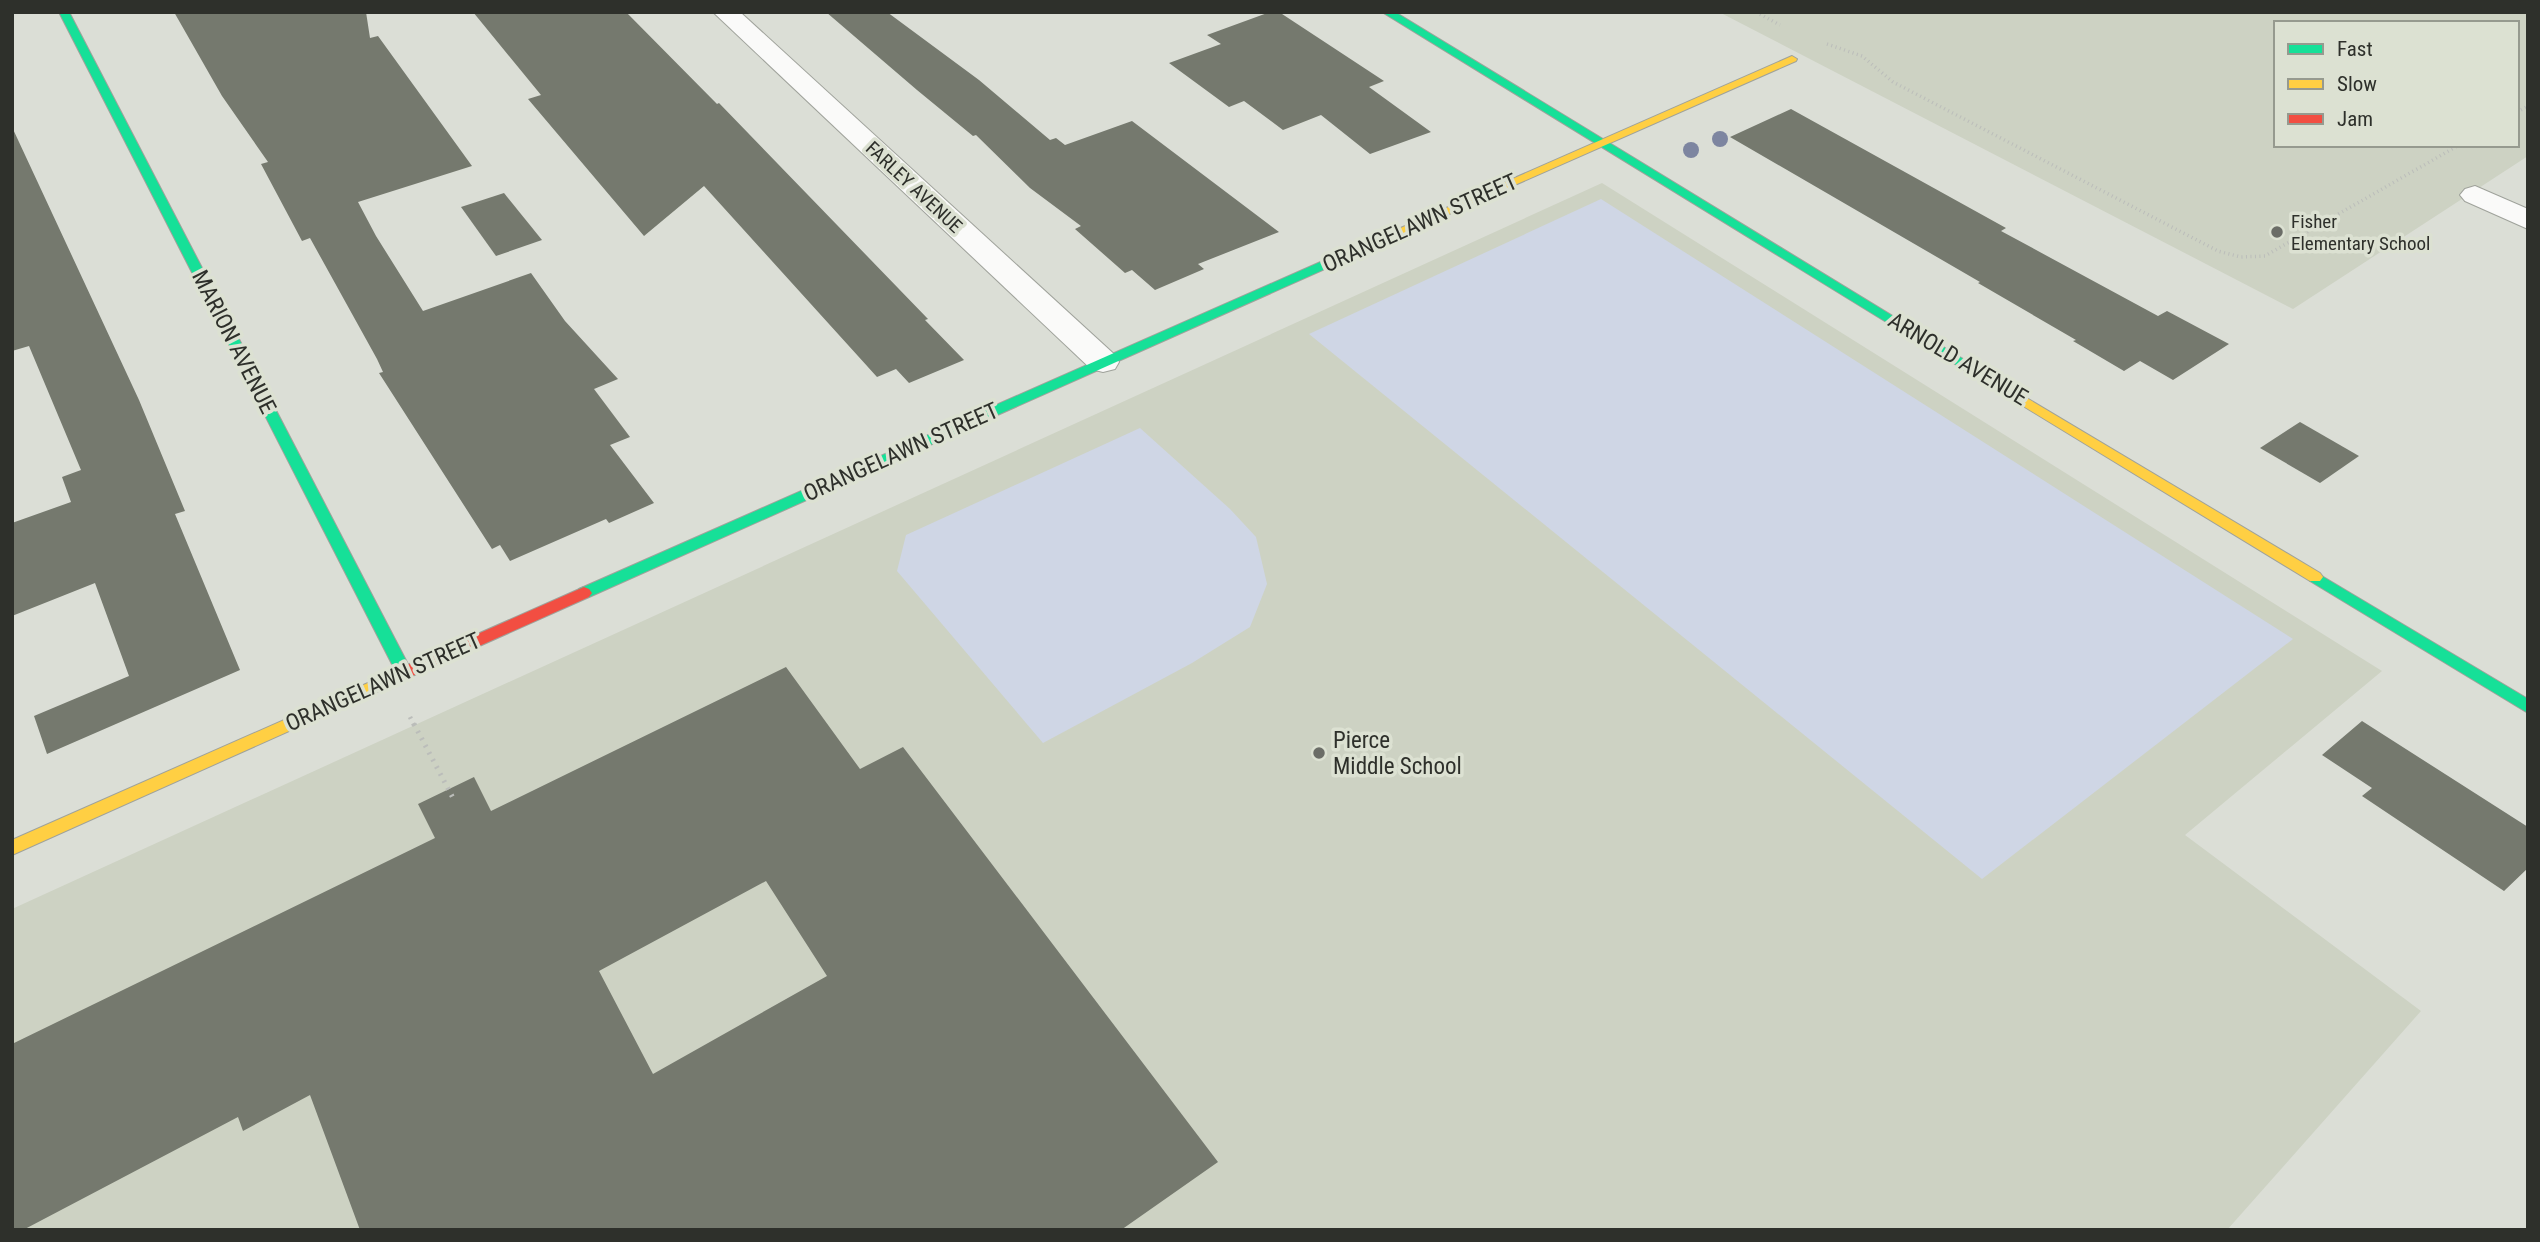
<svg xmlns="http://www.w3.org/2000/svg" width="2540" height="1242" font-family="'Roboto Condensed',sans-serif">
  <rect width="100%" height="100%" fill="#dbded6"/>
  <!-- built -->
  <g fill="#cdd2c3" fill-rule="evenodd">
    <path d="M1719,12h809v144l-235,153zM2276,23h241v122h-241z"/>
    <polygon points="1602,183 2382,671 2185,835 2421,1011 2227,1230 12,1230 12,909"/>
  </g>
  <!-- green -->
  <g fill="#cfd6e5">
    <polygon points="1601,199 2293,639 1982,879 1309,334"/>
    <polygon points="1140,428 1230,509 1256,537 1267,584 1250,627 1192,663 1043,743 897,571 906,535"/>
  </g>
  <!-- building -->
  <g fill="#75796e" fill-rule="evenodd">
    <polygon points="174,12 366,12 370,38 378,36 472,166 358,202 376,236 423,311 531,273 565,321 618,379 594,389 630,437 610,445 654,503 609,523 606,519 510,561 500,545 492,549 379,373 383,372 377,359 310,238 302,241 261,164 268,162 222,96"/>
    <polygon points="473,12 626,12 717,104 719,103 928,319 925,320 964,360 909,383 896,369 877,377 704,186 644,236 528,99 541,95"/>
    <polygon points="826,12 887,12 979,80 1050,140 1056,138 1065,145 1132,121 1279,232 1198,264 1204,269 1155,290 1132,270 1125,273 1075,229 1081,226 1030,188 976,135 973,136 917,90"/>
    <polygon points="1270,12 1279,12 1384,81 1369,87 1431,132 1370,154 1321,115 1283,130 1244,101 1229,107 1169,63 1221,44 1207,35"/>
    <polygon points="1791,109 2006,228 2001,231 2158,316 2167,311 2229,344 2173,380 2140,361 2124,371 2073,341 2076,340 1978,283 1980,282 1730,137"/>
    <polygon points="12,127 139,400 185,511 175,514 240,670 47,754 34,716 129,676 95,583 12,616 12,523 71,502 62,477 81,470 29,346 12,351"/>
    <polygon points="504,193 542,240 496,256 461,207"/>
    <polygon points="2300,422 2359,456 2320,483 2260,448"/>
    <path d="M786,667l74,102 43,-22 315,415 -97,68h-761l-50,-135 -67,36 -5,-14 -215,113h-11v-186l423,-206 -17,-34 56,-27 17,34zM766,881l61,95 -174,98 -54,-103z"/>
    <polygon points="2362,721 2528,827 2528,868 2504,891 2362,796 2372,788 2322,755"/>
  </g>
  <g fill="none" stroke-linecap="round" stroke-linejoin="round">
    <defs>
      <g id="street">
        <polygon points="713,12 740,12 1115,355 1119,362 1115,369 1103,372 1091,369"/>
        <polygon points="2475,186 2528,209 2528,229 2465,201 2460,195 2465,189"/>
      </g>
      <g id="fast">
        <polygon points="59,12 69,12 412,672 410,676 398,676 396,672"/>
        <polygon points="1382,12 1395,12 2022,395 2020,398 2010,398"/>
        <polygon points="1368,241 1374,245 1372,248 589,597 579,597 576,593 579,589"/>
        <polygon points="2315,572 2528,699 2528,713 2310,581 2307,577"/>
      </g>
      <g id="slow">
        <polygon points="1792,56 1797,59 1796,61 1372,248 1368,249 1362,245"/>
        <polygon points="2015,391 2320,573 2323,577 2320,581 2310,581 2010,398 2008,395 2010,392"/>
        <polygon points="377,679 383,681 385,685 383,689 12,855 12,840"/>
      </g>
      <polygon id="jam" points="584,587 589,589 592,593 589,597 383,689 371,689 369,685 371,681"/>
    </defs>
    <!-- street casing -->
    <use href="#street" stroke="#9fa29b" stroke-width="2"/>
    <!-- fast casing -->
    <use href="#fast" stroke="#9fa29b" stroke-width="2"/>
    <!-- slow casing -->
    <use href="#slow" stroke="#9fa29b" stroke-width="2"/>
    <!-- jam casing -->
    <use href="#jam" stroke="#9fa29b" stroke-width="2"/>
    <!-- path-far2 -->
    <g stroke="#bbbdba" stroke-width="3.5" stroke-dasharray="1 3.5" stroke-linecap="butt">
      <polyline points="1756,12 1780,25"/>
      <polyline points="1827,44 1862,56 1893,82 2218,251 2241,257 2265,256 2459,145"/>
      <polyline points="2517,112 2528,106"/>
    </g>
    <!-- path-far1 -->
    <polyline stroke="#bbbdba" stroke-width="4.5" stroke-dasharray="2 5" stroke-linecap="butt" points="410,717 414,725"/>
    <!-- path -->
    <polyline stroke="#bbbdba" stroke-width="5" stroke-dasharray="2 6" stroke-linecap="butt" points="414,724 453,798"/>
    <!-- street -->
    <use href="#street" fill="#fafaf9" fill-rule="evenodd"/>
    <!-- fast -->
    <use href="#fast" fill="#16e098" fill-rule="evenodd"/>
    <!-- slow -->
    <use href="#slow" fill="#ffcf43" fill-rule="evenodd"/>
    <!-- jam -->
    <use href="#jam" fill="#f24e42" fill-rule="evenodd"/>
  </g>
  <!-- trees -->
  <g fill="#7d85a0">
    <circle cx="1720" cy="139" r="8"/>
    <circle cx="1691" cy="150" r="8"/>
  </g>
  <!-- markers -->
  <g fill="#6b6d67" stroke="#dce1d2" stroke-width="2.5">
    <circle cx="2277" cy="232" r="7"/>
    <circle cx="1319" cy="753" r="7"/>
  </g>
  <g text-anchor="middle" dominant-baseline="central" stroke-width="7" stroke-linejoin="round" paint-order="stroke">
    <!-- far-street labels -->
    <g font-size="19" fill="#2e302b" stroke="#dce1d2">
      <text transform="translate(914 187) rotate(43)">FARLEY AVENUE</text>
    </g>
    <!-- far-poi labels -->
    <g font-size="19" fill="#2e302b" stroke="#dce1d2" text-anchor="start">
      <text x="2291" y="221">Fisher<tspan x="2291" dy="22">Elementary School</tspan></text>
    </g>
    <!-- street labels -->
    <g font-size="23" fill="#2e302b" stroke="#dce1d2">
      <text transform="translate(1420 223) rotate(-24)">ORANGELAWN STREET</text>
      <text transform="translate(234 342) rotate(63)">MARION AVENUE</text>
      <text transform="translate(1958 359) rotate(31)">ARNOLD AVENUE</text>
      <text transform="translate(901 452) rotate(-24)">ORANGELAWN STREET</text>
      <text transform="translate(383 682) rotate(-24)">ORANGELAWN STREET</text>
    </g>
    <!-- poi labels -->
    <g font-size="23" fill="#2e302b" stroke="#dce1d2" text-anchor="start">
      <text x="1333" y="740">Pierce<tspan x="1333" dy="26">Middle School</tspan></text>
    </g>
  </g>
  <!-- border -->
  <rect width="2540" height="1242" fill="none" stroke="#2e302b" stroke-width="28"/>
  <!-- legend -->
  <rect x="2274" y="21" width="245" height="126" fill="#dce1d2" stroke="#969a8f" stroke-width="2"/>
  <rect x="2288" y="44" width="35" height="10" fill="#16e098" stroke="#969a8f" stroke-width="2"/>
  <text x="2337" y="56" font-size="21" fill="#2e302b">Fast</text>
  <rect x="2288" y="79" width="35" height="10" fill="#ffcf43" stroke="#969a8f" stroke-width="2"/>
  <text x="2337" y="91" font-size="21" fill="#2e302b">Slow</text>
  <rect x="2288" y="114" width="35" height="10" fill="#f24e42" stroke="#969a8f" stroke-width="2"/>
  <text x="2337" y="126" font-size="21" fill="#2e302b">Jam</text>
</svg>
